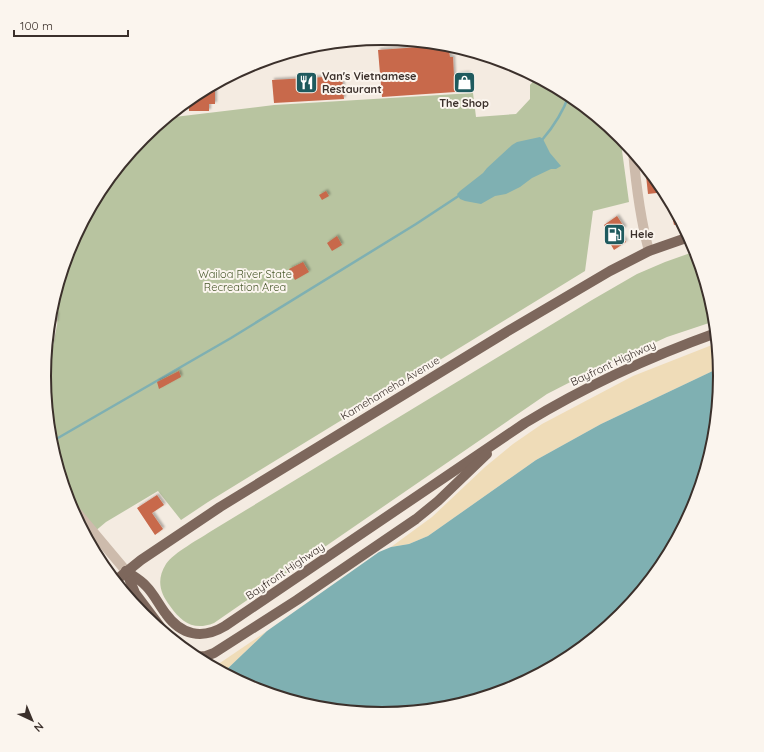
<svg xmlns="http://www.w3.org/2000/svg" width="764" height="752" font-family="Quicksand,sans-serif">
  <defs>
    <filter id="shadow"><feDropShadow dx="2" dy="-2" stdDeviation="1" flood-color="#0004"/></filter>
  </defs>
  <rect width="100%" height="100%" fill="#f4ebe1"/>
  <!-- green -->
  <g fill="#b8c4a0">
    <polygon points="537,77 570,95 620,136 629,202 593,211 585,271 208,502 181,520 158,491 106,522 87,538 70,505 50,442 44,376 46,352 53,346 57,325 61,274 70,246 101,188 143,137 166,118 274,105 473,93 476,117 516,114 530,99 530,85"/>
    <path d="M696,251l18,59 1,11 -48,16 -81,37 -39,20 -333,229c-20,8 -32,0 -44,-17 -10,-13 -14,-26 -4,-42 7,-11 35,-26 47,-34l379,-230 45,-26 28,-12z"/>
  </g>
  <!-- sand -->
  <g fill="#efdcb8">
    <polygon points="717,343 719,368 601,424 536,460 428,536 409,544 391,547 432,517 485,467 513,444 542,424 633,376"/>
    <polygon points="267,631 223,673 214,667"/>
  </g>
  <!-- water -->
  <g fill="#7fb0b2">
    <polygon points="540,137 543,139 550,153 561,166 556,169 551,169 532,178 520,187 506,194 495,196 481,204 465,201 460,199 457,194 460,191 483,173 487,168 512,145 517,142"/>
    <polygon points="719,368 720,376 713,442 694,506 663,564 621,615 570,657 511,688 448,708 382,714 316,707 252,688 223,673 267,631 379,552 391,547 409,544 428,536 536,460 601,424"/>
  </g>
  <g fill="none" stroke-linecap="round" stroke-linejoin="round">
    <!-- stream -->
    <g stroke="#7fb0b2" stroke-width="2.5">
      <path d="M542,140c12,-14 21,-28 27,-45"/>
      <polyline points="51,442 231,338 416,224 460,195"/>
    </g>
  </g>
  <!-- building -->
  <g fill="#c8694b" filter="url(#shadow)">
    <polygon points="448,45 450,57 453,57 454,76 459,76 458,74 468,73 469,86 454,87 455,92 382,97 378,50"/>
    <polygon points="342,76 344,99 274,103 272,80"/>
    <polygon points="215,84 215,104 209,104 209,111 189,111 189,99"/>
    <polygon points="645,166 663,188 665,192 648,194"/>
    <polygon points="326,191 329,196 322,200 319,195"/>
    <polygon points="668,198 682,223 674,225 670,206 666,207 664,199"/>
    <polygon points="617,216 625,228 619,232 626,242 614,250 607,238 611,236 604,225"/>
    <polygon points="337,236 342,245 332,251 327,243"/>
    <polygon points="303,262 309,272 295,280 289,269"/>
    <polygon points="50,313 57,314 56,323 53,323 52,344 47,343"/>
    <polygon points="179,371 181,377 159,389 157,382"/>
    <polygon points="157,495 164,505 152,513 163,529 155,535 137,508"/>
  </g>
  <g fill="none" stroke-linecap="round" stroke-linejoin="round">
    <!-- minor -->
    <g stroke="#cdbbac" stroke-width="10">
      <path d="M633,151c3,34 7,67 16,100"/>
      <polyline points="69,503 126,571"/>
    </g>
    <!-- major -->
    <g stroke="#7d675c" stroke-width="10">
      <path d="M126,571c7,5 15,9 20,15 8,8 13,19 20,28 15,21 36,26 59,12l300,-203c61,-37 124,-66 191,-90"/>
      <polyline points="126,571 135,593 165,633"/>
      <polyline points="115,581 141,560 220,507 508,331 610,271 649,251 689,237"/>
      <polyline points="194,657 206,656 214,653 297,600 416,519 438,501 487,454"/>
    </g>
  </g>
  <!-- icons -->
  <defs>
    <symbol id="restaurant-square" viewBox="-11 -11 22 22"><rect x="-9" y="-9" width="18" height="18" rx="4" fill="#1f5a5e" stroke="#fbf5ee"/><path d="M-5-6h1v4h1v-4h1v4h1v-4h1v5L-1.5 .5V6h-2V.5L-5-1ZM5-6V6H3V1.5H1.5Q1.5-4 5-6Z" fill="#fff"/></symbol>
    <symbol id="shop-square" viewBox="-11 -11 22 22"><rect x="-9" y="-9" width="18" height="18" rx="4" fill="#1f5a5e" stroke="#fbf5ee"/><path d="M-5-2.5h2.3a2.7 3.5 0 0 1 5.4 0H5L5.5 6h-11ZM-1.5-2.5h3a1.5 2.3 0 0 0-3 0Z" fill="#fff"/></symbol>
    <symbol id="fuel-square" viewBox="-11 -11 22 22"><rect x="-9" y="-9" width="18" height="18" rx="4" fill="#1f5a5e" stroke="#fbf5ee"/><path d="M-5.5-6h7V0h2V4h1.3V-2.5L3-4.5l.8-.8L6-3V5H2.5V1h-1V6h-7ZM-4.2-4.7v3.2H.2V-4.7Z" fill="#fff"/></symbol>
  </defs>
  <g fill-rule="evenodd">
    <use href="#restaurant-square" x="294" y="70" width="25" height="25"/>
    <use href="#shop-square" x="452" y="70" width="25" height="25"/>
    <use href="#fuel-square" x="602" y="222" width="25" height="25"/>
  </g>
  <g text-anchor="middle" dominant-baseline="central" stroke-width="4" stroke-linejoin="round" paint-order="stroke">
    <!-- poi labels -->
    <g font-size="11" font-weight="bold" fill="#3b302b" stroke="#fbf5ee" text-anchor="start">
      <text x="322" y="76">Van's Vietnamese<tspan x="322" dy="13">Restaurant</tspan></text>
      <text x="464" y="103" text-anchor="middle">The Shop</text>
      <text x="630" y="234">Hele</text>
    </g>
    <!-- park labels -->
    <g font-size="11" fill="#4a5a2e" stroke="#fbf5ee">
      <text x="245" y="274">Wailoa River State<tspan x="245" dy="13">Recreation Area</tspan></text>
    </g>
    <!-- street labels -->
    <g font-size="11" fill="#3b302b" stroke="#fbf5ee">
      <text transform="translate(613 363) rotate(-25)">Bayfront Highway</text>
      <text transform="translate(390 388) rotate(-31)">Kamehameha Avenue</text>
      <text transform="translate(285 571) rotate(-34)">Bayfront Highway</text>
    </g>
  </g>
  <!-- crop -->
  <path d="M0 0H764V752H0ZM51 376a331 331 0 1 1 662 0a331 331 0 1 1-662 0Z" fill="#fbf5ee" fill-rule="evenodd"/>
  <path fill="none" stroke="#3b302b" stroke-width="2" d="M51 376a331 331 0 1 1 662 0a331 331 0 1 1-662 0Z"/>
  <!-- north arrow -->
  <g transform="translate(32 720) rotate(136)" stroke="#fbf5ee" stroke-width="3" paint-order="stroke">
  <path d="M0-3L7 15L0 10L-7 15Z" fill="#3b302b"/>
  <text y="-6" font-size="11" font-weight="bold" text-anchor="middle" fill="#3b302b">N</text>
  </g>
  <!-- scale -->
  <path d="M14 30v6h114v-6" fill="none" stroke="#3b302b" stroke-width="2"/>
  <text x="20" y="30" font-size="12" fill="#3b302b" stroke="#fbf5ee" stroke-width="3" paint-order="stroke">100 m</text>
</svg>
